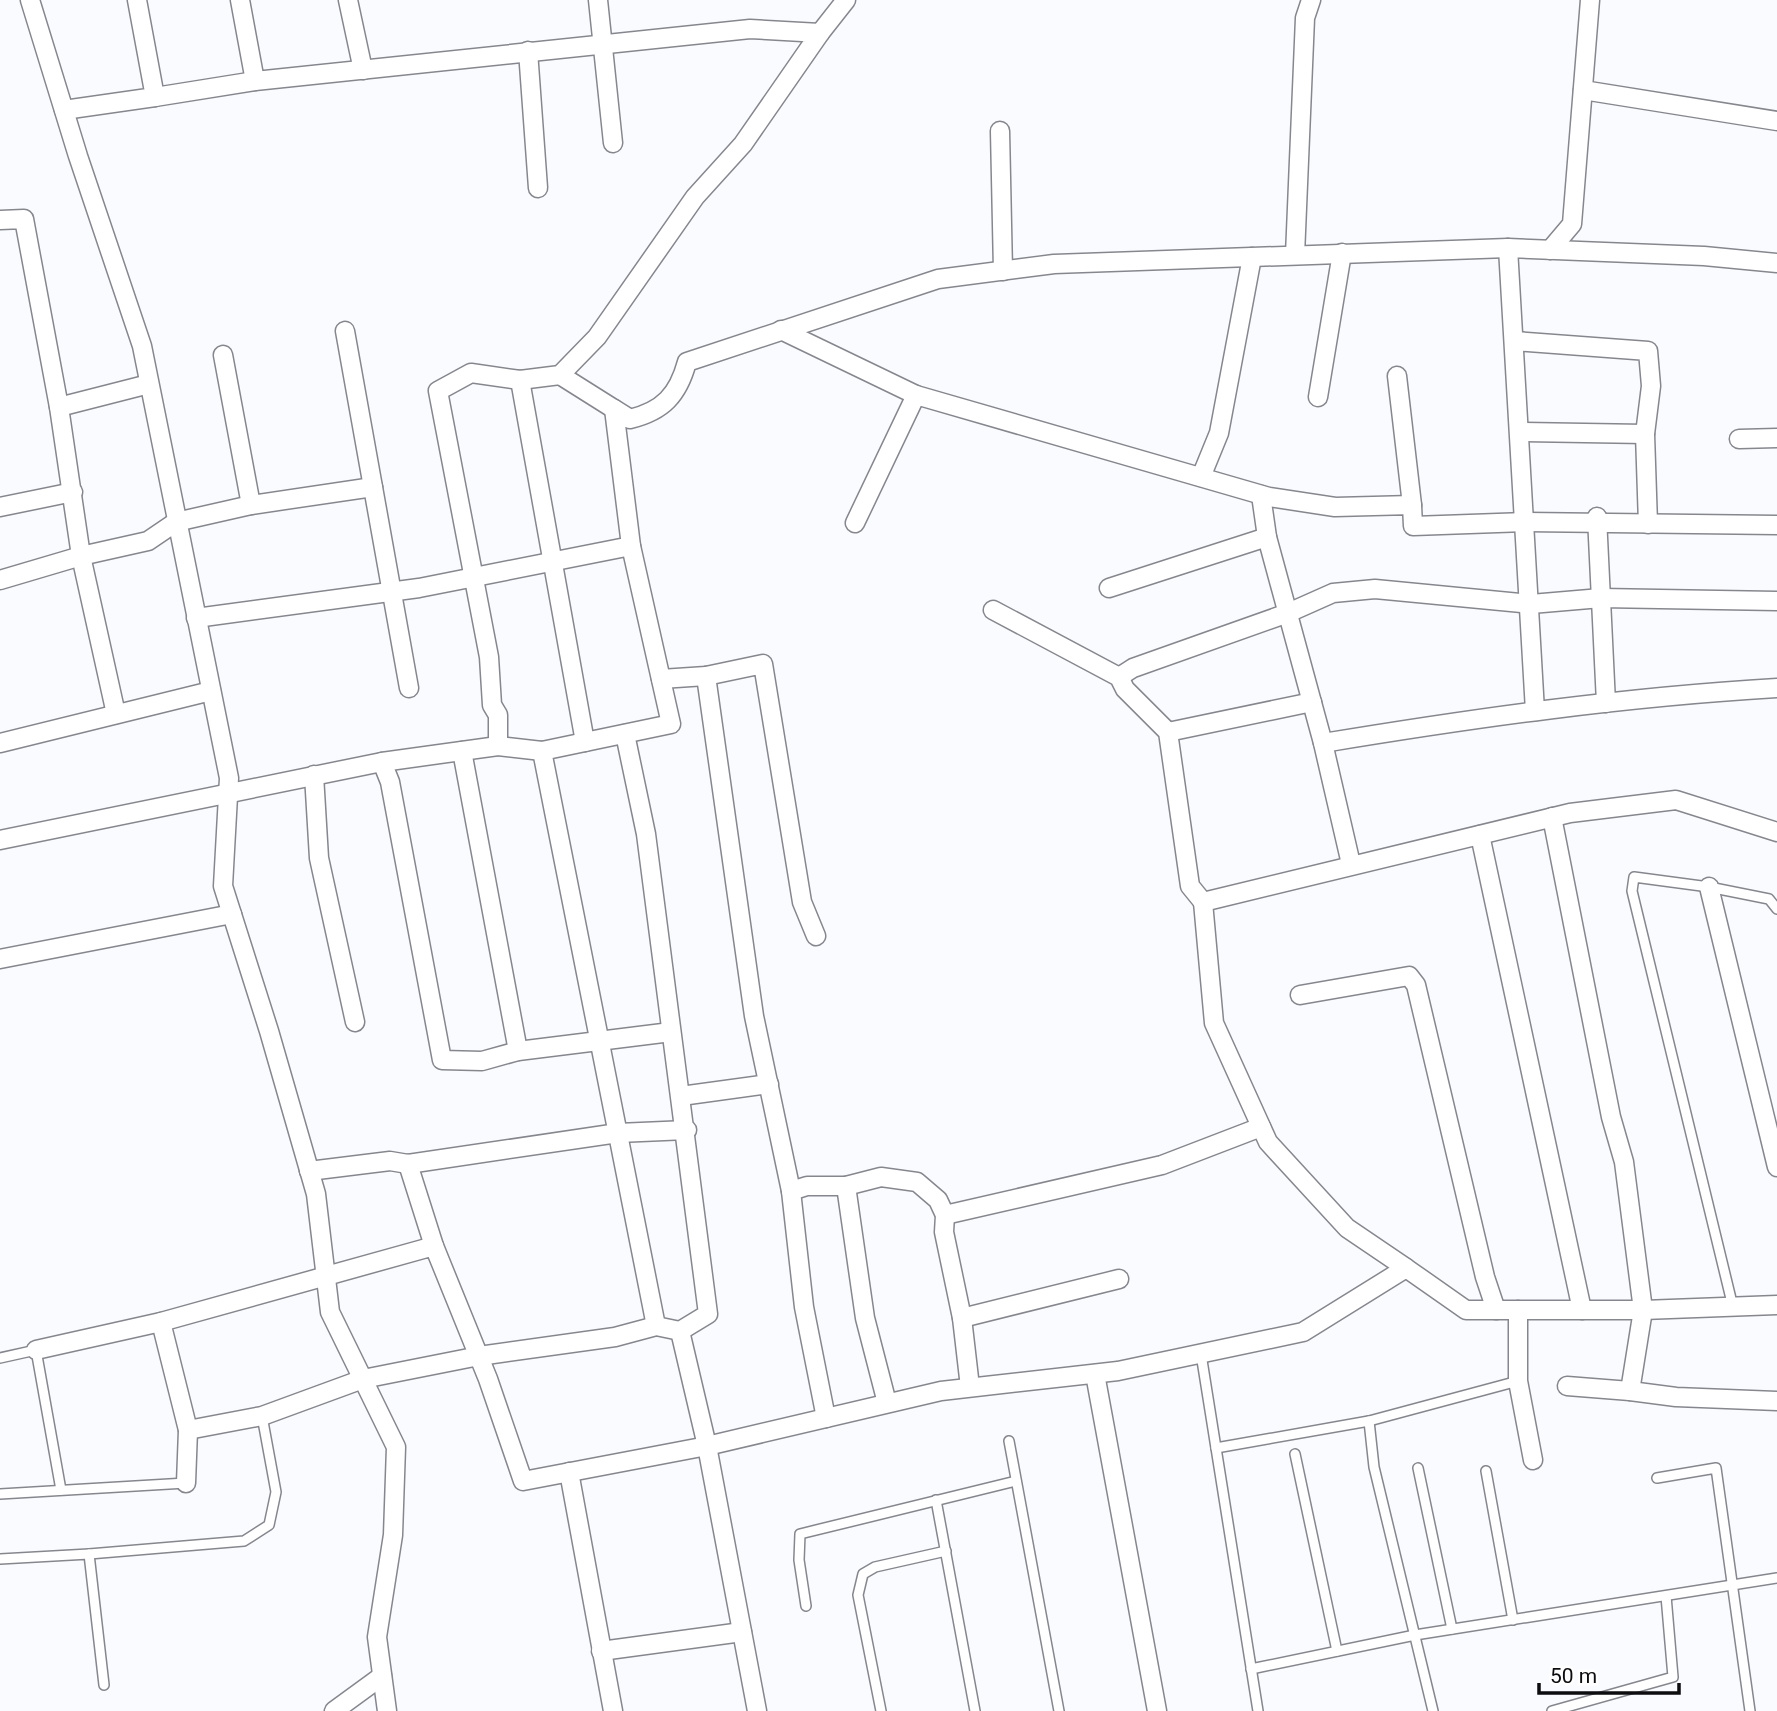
<svg xmlns="http://www.w3.org/2000/svg" width="1777" height="1711" font-family="Roboto,sans-serif">
  <rect width="100%" height="100%" fill="#fafbfe"/>
  <g fill="none" stroke-linecap="round" stroke-linejoin="round">
    <defs>
      <g id="service">
        <polyline points="1733,1307 1632,891 1634,877 1709,887 1769,899 1777,909"/>
        <polyline points="1201,1354 1258,1711"/>
        <polyline points="0,1358 36,1350 61,1490"/>
        <polyline points="1369,1421 1374,1467 1433,1711"/>
        <polyline points="1009,1441 1059,1711"/>
        <polyline points="1216,1448 1369,1421 1518,1381"/>
        <polyline points="1295,1454 1337,1651"/>
        <polyline points="1418,1468 1452,1629"/>
        <polyline points="1486,1471 1513,1620"/>
        <polyline points="1657,1478 1716,1468 1750,1711"/>
        <polyline points="0,1494 186,1483"/>
        <polyline points="936,1500 975,1711"/>
        <polyline points="89,1554 244,1541 269,1525 276,1492 262,1416"/>
        <polyline points="0,1559 89,1554 104,1685"/>
        <polyline points="806,1606 799,1560 800,1534 1016,1481"/>
        <polyline points="1251,1669 1415,1635 1777,1578"/>
        <polyline points="881,1711 858,1595 863,1574 875,1567 946,1551"/>
        <polyline points="1552,1711 1673,1677 1666,1596"/>
      </g>
      <g id="minor">
        <polyline points="30,0 78,156 142,346 229,778 223,886 269,1031 316,1194 330,1312 396,1447 393,1535 377,1637 387,1711"/>
        <polyline points="240,0 255,81"/>
        <polyline points="348,0 363,70"/>
        <polyline points="598,0 613,143"/>
        <polyline points="820,33 846,0"/>
        <polyline points="528,51 538,188"/>
        <polyline points="1583,90 1777,121"/>
        <polyline points="155,97 255,81 750,29 820,33 743,144 695,197 597,337 560,375 520,380 471,373 438,391 489,657 492,705 498,715 498,746"/>
        <polyline points="64,110 155,97 137,0"/>
        <polyline points="1000,131 1003,271"/>
        <polyline points="0,220 24,219 59,407 81,556 116,714"/>
        <polyline points="1550,250 1572,224 1590,0"/>
        <polyline points="1295,255 1305,18 1311,0"/>
        <polyline points="781,330 916,395 1269,497 1335,507 1412,505 1413,526 1526,522 1777,525"/>
        <polyline points="345,331 409,688"/>
        <polyline points="1514,341 1648,351 1651,386 1645,434 1648,524"/>
        <polyline points="223,355 251,505"/>
        <polyline points="560,375 614,409"/>
        <polyline points="1397,376 1412,505"/>
        <polyline points="520,380 585,742"/>
        <polyline points="1318,397 1342,253"/>
        <polyline points="59,407 149,384"/>
        <polyline points="1521,432 1645,434"/>
        <polyline points="1739,439 1777,438"/>
        <polyline points="1201,477 1219,433 1252,257"/>
        <polyline points="1261,495 1267,537 1323,743 1351,864"/>
        <polyline points="0,507 73,492"/>
        <polyline points="1597,517 1606,703"/>
        <polyline points="855,523 916,395"/>
        <polyline points="0,580 81,556 148,541 176,522 251,505 373,487"/>
        <polyline points="1109,588 1267,537"/>
        <polyline points="993,610 1119,677 1125,689 1168,732 1190,886 1203,902"/>
        <polyline points="196,618 419,588 631,546"/>
        <polyline points="706,676 754,1016 791,1191 804,1307 826,1418"/>
        <polyline points="1119,677 1133,668 1288,613 1333,593 1375,589 1531,604 1601,598 1777,601"/>
        <polyline points="661,679 706,676 763,664 802,902 816,936"/>
        <polyline points="1535,711 1508,248 1704,256 1777,263"/>
        <polyline points="1168,732 1312,702"/>
        <polyline points="0,743 211,691"/>
        <path d="M1323,743c151,-25 301,-46 454,-55"/>
        <polyline points="462,751 518,1051"/>
        <polyline points="382,762 390,782 442,1060 482,1061 518,1051 671,1032"/>
        <polyline points="314,775 319,858 355,1022"/>
        <polyline points="1552,817 1611,1117 1624,1162 1643,1310 1630,1391 1676,1397 1777,1401"/>
        <polyline points="1480,835 1582,1310"/>
        <polyline points="0,840 382,762 498,746 542,751"/>
        <polyline points="1709,887 1777,1167"/>
        <polyline points="0,959 232,914"/>
        <polyline points="1300,995 1409,976 1416,985 1485,1277 1496,1310"/>
        <polyline points="681,1096 769,1084"/>
        <polyline points="408,1164 434,1246"/>
        <polyline points="309,1171 390,1161 408,1164 618,1133 687,1130"/>
        <polyline points="846,1186 865,1318 887,1403"/>
        <polyline points="791,1191 807,1186 846,1186 881,1177 917,1182 938,1200 945,1215 944,1232 962,1318 970,1387"/>
        <polyline points="945,1215 1162,1165 1261,1127"/>
        <polyline points="1406,1268 1347,1228 1268,1142 1214,1023 1203,902 1570,813 1676,800 1777,832"/>
        <polyline points="1518,1310 1518,1381 1533,1460"/>
        <polyline points="962,1318 1119,1279"/>
        <path d="M656,1326l-114,-575 129,-27 -40,-178 -17,-137 16,10c33,-8 48,-24 57,-57l251,-83 116,-15 454,-16"/>
        <polyline points="680,1331 707,1446 757,1711"/>
        <polyline points="36,1350 161,1322"/>
        <polyline points="1095,1374 1157,1711"/>
        <polyline points="1567,1386 1630,1391"/>
        <polyline points="188,1430 262,1416 363,1379 479,1356 615,1337 656,1326 680,1331 708,1314 646,834 625,734"/>
        <polyline points="569,1472 613,1711"/>
        <polyline points="186,1483 188,1430 161,1322 434,1246 488,1379 523,1481 707,1446 941,1391 1118,1371 1303,1332 1406,1268 1466,1310 1643,1310 1777,1305"/>
        <polyline points="601,1651 742,1632"/>
        <polyline points="334,1711 382,1676"/>
      </g>
    </defs>
    <!-- service casing -->
    <use href="#service" stroke="#86878e" stroke-width="12"/>
    <!-- minor casing -->
    <use href="#minor" stroke="#86878e" stroke-width="21"/>
    <!-- service -->
    <use href="#service" stroke="#fff" stroke-width="9"/>
    <!-- minor -->
    <use href="#minor" stroke="#fff" stroke-width="18"/>
  </g>
  <!-- scale -->
  <path d="M1539 1683v10h140v-10" fill="none" stroke="#0d0d10" stroke-width="3.5"/>
  <text x="1550" y="1683" font-size="21" fill="#0d0d10" stroke="#ffffff" stroke-width="5" paint-order="stroke">50 m</text>
</svg>
